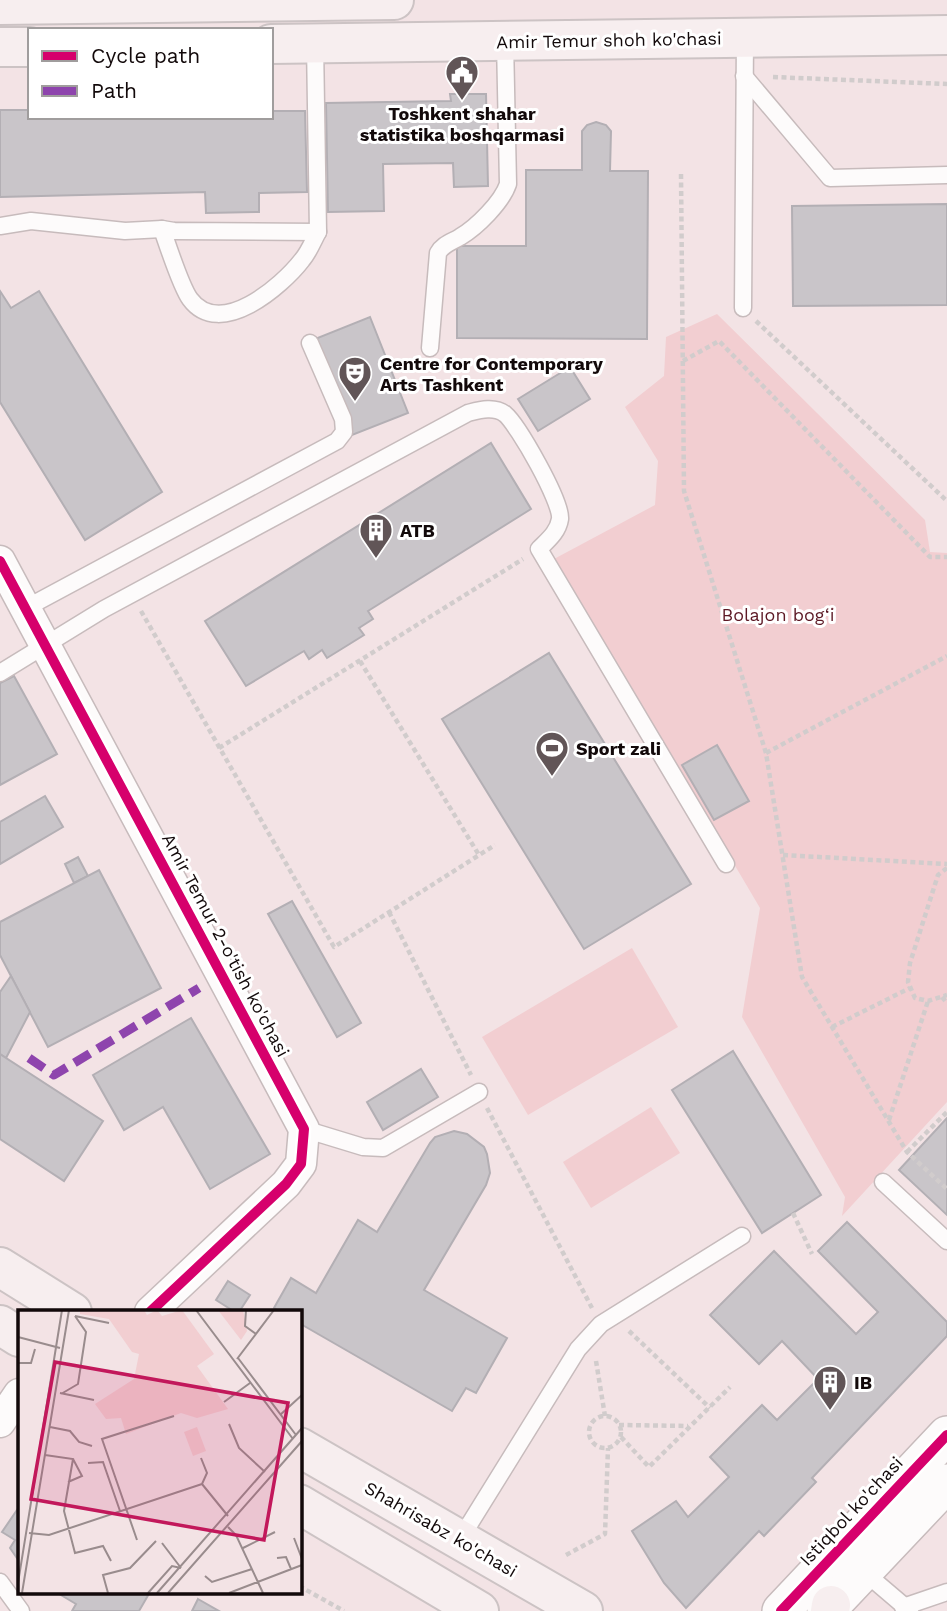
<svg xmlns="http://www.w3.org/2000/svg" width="947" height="1611" font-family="'Work Sans',sans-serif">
  <rect width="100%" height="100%" fill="#f3e3e5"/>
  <!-- green -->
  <g fill="#f2ced1">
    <polygon points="717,314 925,520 930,552 947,553 947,1102 842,1216 845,1197 742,1017 760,908 554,559 655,505 658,461 625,407 664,376 666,337"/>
    <polygon points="632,948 678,1027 528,1115 482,1037"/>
    <polygon points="651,1107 680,1153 591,1208 563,1162"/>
  </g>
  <!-- building -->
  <g fill="#c9c5c9" stroke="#b3afb4" stroke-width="2">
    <polygon points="450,94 486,94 488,186 454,187 453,163 383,164 384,211 328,212 326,103 451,101"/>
    <polygon points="0,110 30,110 30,117 271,117 271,111 305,111 307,192 259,193 259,212 206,213 205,192 0,197"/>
    <polygon points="596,122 606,125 611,131 610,171 648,171 647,339 457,338 457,246 526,246 526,170 582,170 582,131 587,125"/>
    <polygon points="947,204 947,305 793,306 792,206"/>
    <polygon points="0,291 11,308 39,291 162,492 85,540 0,402"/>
    <polygon points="370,317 408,413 352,435 315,339"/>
    <polygon points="570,367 590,399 538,431 518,399"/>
    <polygon points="491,443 531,509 368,611 373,619 359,628 364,635 348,645 327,658 322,650 309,659 304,651 246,686 205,621"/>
    <polygon points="549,653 691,884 584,949 442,719"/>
    <polygon points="14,676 57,754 0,785 0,683"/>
    <polygon points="717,745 749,801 714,820 682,765"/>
    <polygon points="45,796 63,827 0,864 0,822"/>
    <polygon points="78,857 88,876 74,883 65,864"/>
    <polygon points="99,870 161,988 48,1047 0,955 0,922"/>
    <polygon points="292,901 361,1023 337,1037 268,914"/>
    <polygon points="11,976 30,1012 6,1058 0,1054 0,992"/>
    <polygon points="191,1018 270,1154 210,1189 163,1107 124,1130 93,1075"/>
    <polygon points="733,1051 821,1195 762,1233 672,1090"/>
    <polygon points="0,1054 103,1121 64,1181 0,1139"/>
    <polygon points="421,1069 438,1097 383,1130 367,1102"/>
    <polygon points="947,1118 947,1215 899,1170"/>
    <polygon points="454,1131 467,1134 484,1147 487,1154 490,1173 486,1185 424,1290 507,1338 476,1393 466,1388 452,1411 299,1323 299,1312 280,1312 274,1308 291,1278 316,1293 358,1220 377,1232 430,1143 435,1137"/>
    <polygon points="847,1222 947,1322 947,1336 812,1478 816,1482 764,1536 759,1531 686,1608 664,1583 632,1531 676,1501 688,1517 729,1477 710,1457 762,1405 777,1420 818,1379 782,1341 759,1364 710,1315 774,1251 856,1334 878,1312 818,1251"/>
    <polygon points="228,1281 250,1295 239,1312 235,1312 216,1300"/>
    <polygon points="19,1507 19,1561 10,1548 15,1540 2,1532"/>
    <polygon points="56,1592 150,1592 139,1611 72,1611 76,1604"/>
    <polygon points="198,1599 219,1611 192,1611"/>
  </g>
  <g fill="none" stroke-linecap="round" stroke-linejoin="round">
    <defs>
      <g id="service">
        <polyline points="744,76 830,178 947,175"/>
        <polyline points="0,226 31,221 125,231 162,229 174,231 318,232 315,43"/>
        <path d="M162,229c6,17 19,58 28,70 30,41 92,-13 112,-39 7,-8 11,-19 16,-28"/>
        <polyline points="743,308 745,38"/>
        <path d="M430,348l8,-95c5,-9 14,-11 22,-16 17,-10 42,-35 48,-53l-3,-143"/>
        <polyline points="26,608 337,441 344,432 343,419 310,343"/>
        <path d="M0,673l104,-64 364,-196c12,-3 26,-7 37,1 13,11 57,88 55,105 -2,13 -12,21 -21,30l187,315"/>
        <polyline points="304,1129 363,1147 383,1148 479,1092"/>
        <polyline points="883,1182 947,1241"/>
        <polyline points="459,1541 578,1349 601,1324 742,1236"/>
        <polyline points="863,1571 910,1611"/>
        <polyline points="0,1582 21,1611"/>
        <polyline points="903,1607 947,1592"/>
      </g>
      <g id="minor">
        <polyline points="0,561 304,1129 301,1164 286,1184 150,1312"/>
        <polyline points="0,1422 19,1394"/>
      </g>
      <g id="tertiary">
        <polyline points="781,1611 947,1435"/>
        <polyline points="826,1611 947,1483"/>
      </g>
      <g id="primary">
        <polyline points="0,5 394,0"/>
        <polyline points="271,44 947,35"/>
        <polyline points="0,47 30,47"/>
        <polyline points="0,1267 72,1312"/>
        <polyline points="0,1325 19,1337"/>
        <polyline points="299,1447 583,1611"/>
        <polyline points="299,1504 479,1611"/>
        <polyline points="830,1611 831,1605"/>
      </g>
    </defs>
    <!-- service casing -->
    <use href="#service" stroke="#c7bbbc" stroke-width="19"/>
    <!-- minor casing -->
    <use href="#minor" stroke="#c7bbbc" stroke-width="33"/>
    <!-- tertiary casing -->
    <use href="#tertiary" stroke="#c7bbbc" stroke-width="40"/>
    <!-- primary casing -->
    <use href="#primary" stroke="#ccc3c4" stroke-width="42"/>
    <!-- path -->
    <g stroke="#d1cccc" stroke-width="4.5" stroke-dasharray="5 3.5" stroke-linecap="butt">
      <polyline points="773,77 947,84"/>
      <polyline points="681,174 684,491 766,753 802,977 907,1152 947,1189"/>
      <polyline points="756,321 947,501"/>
      <polyline points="683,361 719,341 930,557 947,557"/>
      <polyline points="141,611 334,947 495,845"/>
      <polyline points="360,661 479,855"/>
      <polyline points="219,748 523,559"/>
      <polyline points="766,753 947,656"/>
      <polyline points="783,855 947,864"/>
      <polyline points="947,868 938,875 910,963 908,982 915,998 928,1001 947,995"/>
      <polyline points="389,912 471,1075"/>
      <polyline points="942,997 947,1003"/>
      <polyline points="832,1027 910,988"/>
      <polyline points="487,1108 592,1308"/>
      <polyline points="889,1120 928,1001"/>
      <polyline points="907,1152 947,1112"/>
      <polyline points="793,1213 812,1254"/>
      <polyline points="629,1331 710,1408"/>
      <polyline points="596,1361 605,1416"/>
      <circle cx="605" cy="1432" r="16"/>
      <polyline points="619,1425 688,1426"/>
      <polyline points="621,1437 649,1467 730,1387"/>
      <polyline points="566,1555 605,1534 608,1448"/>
      <polyline points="299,1586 344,1611"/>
    </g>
    <!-- service -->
    <use href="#service" stroke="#fdfbfb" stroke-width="16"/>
    <!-- minor -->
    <use href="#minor" stroke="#fdfbfb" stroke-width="30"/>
    <!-- tertiary -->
    <use href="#tertiary" stroke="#fdfbfb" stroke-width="37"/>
    <!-- primary -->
    <use href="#primary" stroke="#f7eeef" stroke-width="38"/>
    <!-- quiet -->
    <polyline stroke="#8e44ad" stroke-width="9" stroke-dasharray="18 9" stroke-linecap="butt" points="29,1058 54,1075 199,988"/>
    <defs>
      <g id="cycleway">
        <polyline points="0,561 304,1129 301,1164 286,1184 150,1312"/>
        <polyline points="781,1611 947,1435"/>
      </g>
    </defs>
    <!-- cycleway casing -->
    <use href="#cycleway" stroke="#fff" stroke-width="15"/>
    <!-- cycleway -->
    <use href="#cycleway" stroke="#d6006c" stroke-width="10"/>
  </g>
  <!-- icons -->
  <defs>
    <symbol id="civic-pin" viewBox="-11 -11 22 30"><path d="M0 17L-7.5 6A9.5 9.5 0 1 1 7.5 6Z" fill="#615557" stroke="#fff"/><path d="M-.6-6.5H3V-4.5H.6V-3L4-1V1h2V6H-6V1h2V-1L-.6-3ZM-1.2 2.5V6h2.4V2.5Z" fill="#fff"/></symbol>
    <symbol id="theatre-pin" viewBox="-11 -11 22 30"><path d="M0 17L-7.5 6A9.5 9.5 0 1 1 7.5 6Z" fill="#615557" stroke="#fff"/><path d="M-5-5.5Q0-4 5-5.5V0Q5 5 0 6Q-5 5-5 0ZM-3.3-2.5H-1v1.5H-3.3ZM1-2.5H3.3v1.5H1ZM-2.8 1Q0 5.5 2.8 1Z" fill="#fff"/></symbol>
    <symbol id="building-pin" viewBox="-11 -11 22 30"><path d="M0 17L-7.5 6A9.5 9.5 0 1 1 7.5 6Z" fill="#615557" stroke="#fff"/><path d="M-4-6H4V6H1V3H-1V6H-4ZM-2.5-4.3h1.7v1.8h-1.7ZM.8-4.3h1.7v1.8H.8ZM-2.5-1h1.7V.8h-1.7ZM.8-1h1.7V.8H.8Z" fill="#fff"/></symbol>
    <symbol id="stadium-pin" viewBox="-11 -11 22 30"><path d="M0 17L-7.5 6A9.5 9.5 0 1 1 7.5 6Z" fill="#615557" stroke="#fff"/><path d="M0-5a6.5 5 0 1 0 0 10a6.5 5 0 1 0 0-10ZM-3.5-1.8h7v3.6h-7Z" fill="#fff"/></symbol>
  </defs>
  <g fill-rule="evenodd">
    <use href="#civic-pin" x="443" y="53" width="38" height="52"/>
    <use href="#theatre-pin" x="336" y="354" width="38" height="52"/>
    <use href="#building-pin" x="357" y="511" width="38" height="52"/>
    <use href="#stadium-pin" x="533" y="729" width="38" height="52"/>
    <use href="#building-pin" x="811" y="1363" width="38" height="52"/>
  </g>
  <g text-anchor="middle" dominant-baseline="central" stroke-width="6" stroke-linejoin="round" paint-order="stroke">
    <!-- street labels -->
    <g font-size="18" fill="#12090a" stroke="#fff">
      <text transform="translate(609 40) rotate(-1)">Amir Temur shoh ko'chasi</text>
      <text transform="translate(226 945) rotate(62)">Amir Temur 2-o'tish ko'chasi</text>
      <text transform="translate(851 1511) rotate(-47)">Istiqbol ko'chasi</text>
      <text transform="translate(441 1529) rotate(30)">Shahrisabz ko'chasi</text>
    </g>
    <!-- poi labels -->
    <g font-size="18" font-weight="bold" fill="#12090a" stroke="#fff" text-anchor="start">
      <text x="462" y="113" text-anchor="middle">Toshkent shahar<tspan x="462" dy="21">statistika boshqarmasi</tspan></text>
      <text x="380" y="363">Centre for Contemporary<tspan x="380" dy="21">Arts Tashkent</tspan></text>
      <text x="400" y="530">ATB</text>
      <text x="576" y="748">Sport zali</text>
      <text x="854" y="1382">IB</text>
    </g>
    <!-- park labels -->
    <g font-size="18" fill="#5c1925" stroke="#fff">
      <text x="778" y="614">Bolajon bog‘i</text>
    </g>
  </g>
  <!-- overview -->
  <g transform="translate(18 1310)">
    <rect width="284" height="284" fill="#f3e3e5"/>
    <path d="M62,0h64l3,5 10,-5 5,6 20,-6 32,44 -17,12 31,43 -31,9 -16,-5 -55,21 -5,-16 -15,1 -11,-15 39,-25 5,-25 -7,-2 -23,-33 -29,-5zM200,0h25l4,21 -6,9zM179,117l9,24 -13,5 -9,-24z" fill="#f2ced1"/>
    <path fill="none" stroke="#998c8d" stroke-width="2" d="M178,0l97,129M228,0l-1,16 11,8M57,6l34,7M0,27l42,11M220,48l58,77M219,49l37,-49M0,53h13l4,-14M42,83l34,7M43,84l17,-10 8,-52 -11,-16M206,92l26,-19M262,105l22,-20M211,114l10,24 26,24M32,117l20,4 9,11 13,4M27,145l28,4 -9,52 11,42 28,-7 8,15M183,148l6,15 -5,11M70,153l15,-1 17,49M50,172l14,-6 -9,-17M184,174l26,32M210,217l8,8 27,58M11,223l20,2 153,-51M276,228l8,21M119,230l-35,-101 72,-23M144,233l19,25M225,238l32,-16M259,248l9,-1 5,12M187,266l7,6 40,-13M0,273l44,-273M4,283l47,-283M90,283l-5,-18 27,-7 26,-27M130,283l24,-27 9,2M139,283l145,-165M150,283l134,-152M211,283l73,-28"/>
    <path fill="#c2185b" fill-opacity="0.15" stroke="#c2185b" stroke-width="3.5" d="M37,52l233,41 -24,137 -233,-41z"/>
    <rect width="284" height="284" fill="none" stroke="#12090a" stroke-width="3.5"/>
  </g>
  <!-- legend -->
  <rect x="28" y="28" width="245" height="91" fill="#ffffff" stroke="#a09d9d" stroke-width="2"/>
  <rect x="42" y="51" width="35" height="10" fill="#d6006c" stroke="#a09d9d" stroke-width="2"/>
  <text x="91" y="63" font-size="21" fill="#12090a">Cycle path</text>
  <rect x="42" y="86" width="35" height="10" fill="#8e44ad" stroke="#a09d9d" stroke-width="2"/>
  <text x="91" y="98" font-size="21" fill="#12090a">Path</text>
</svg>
